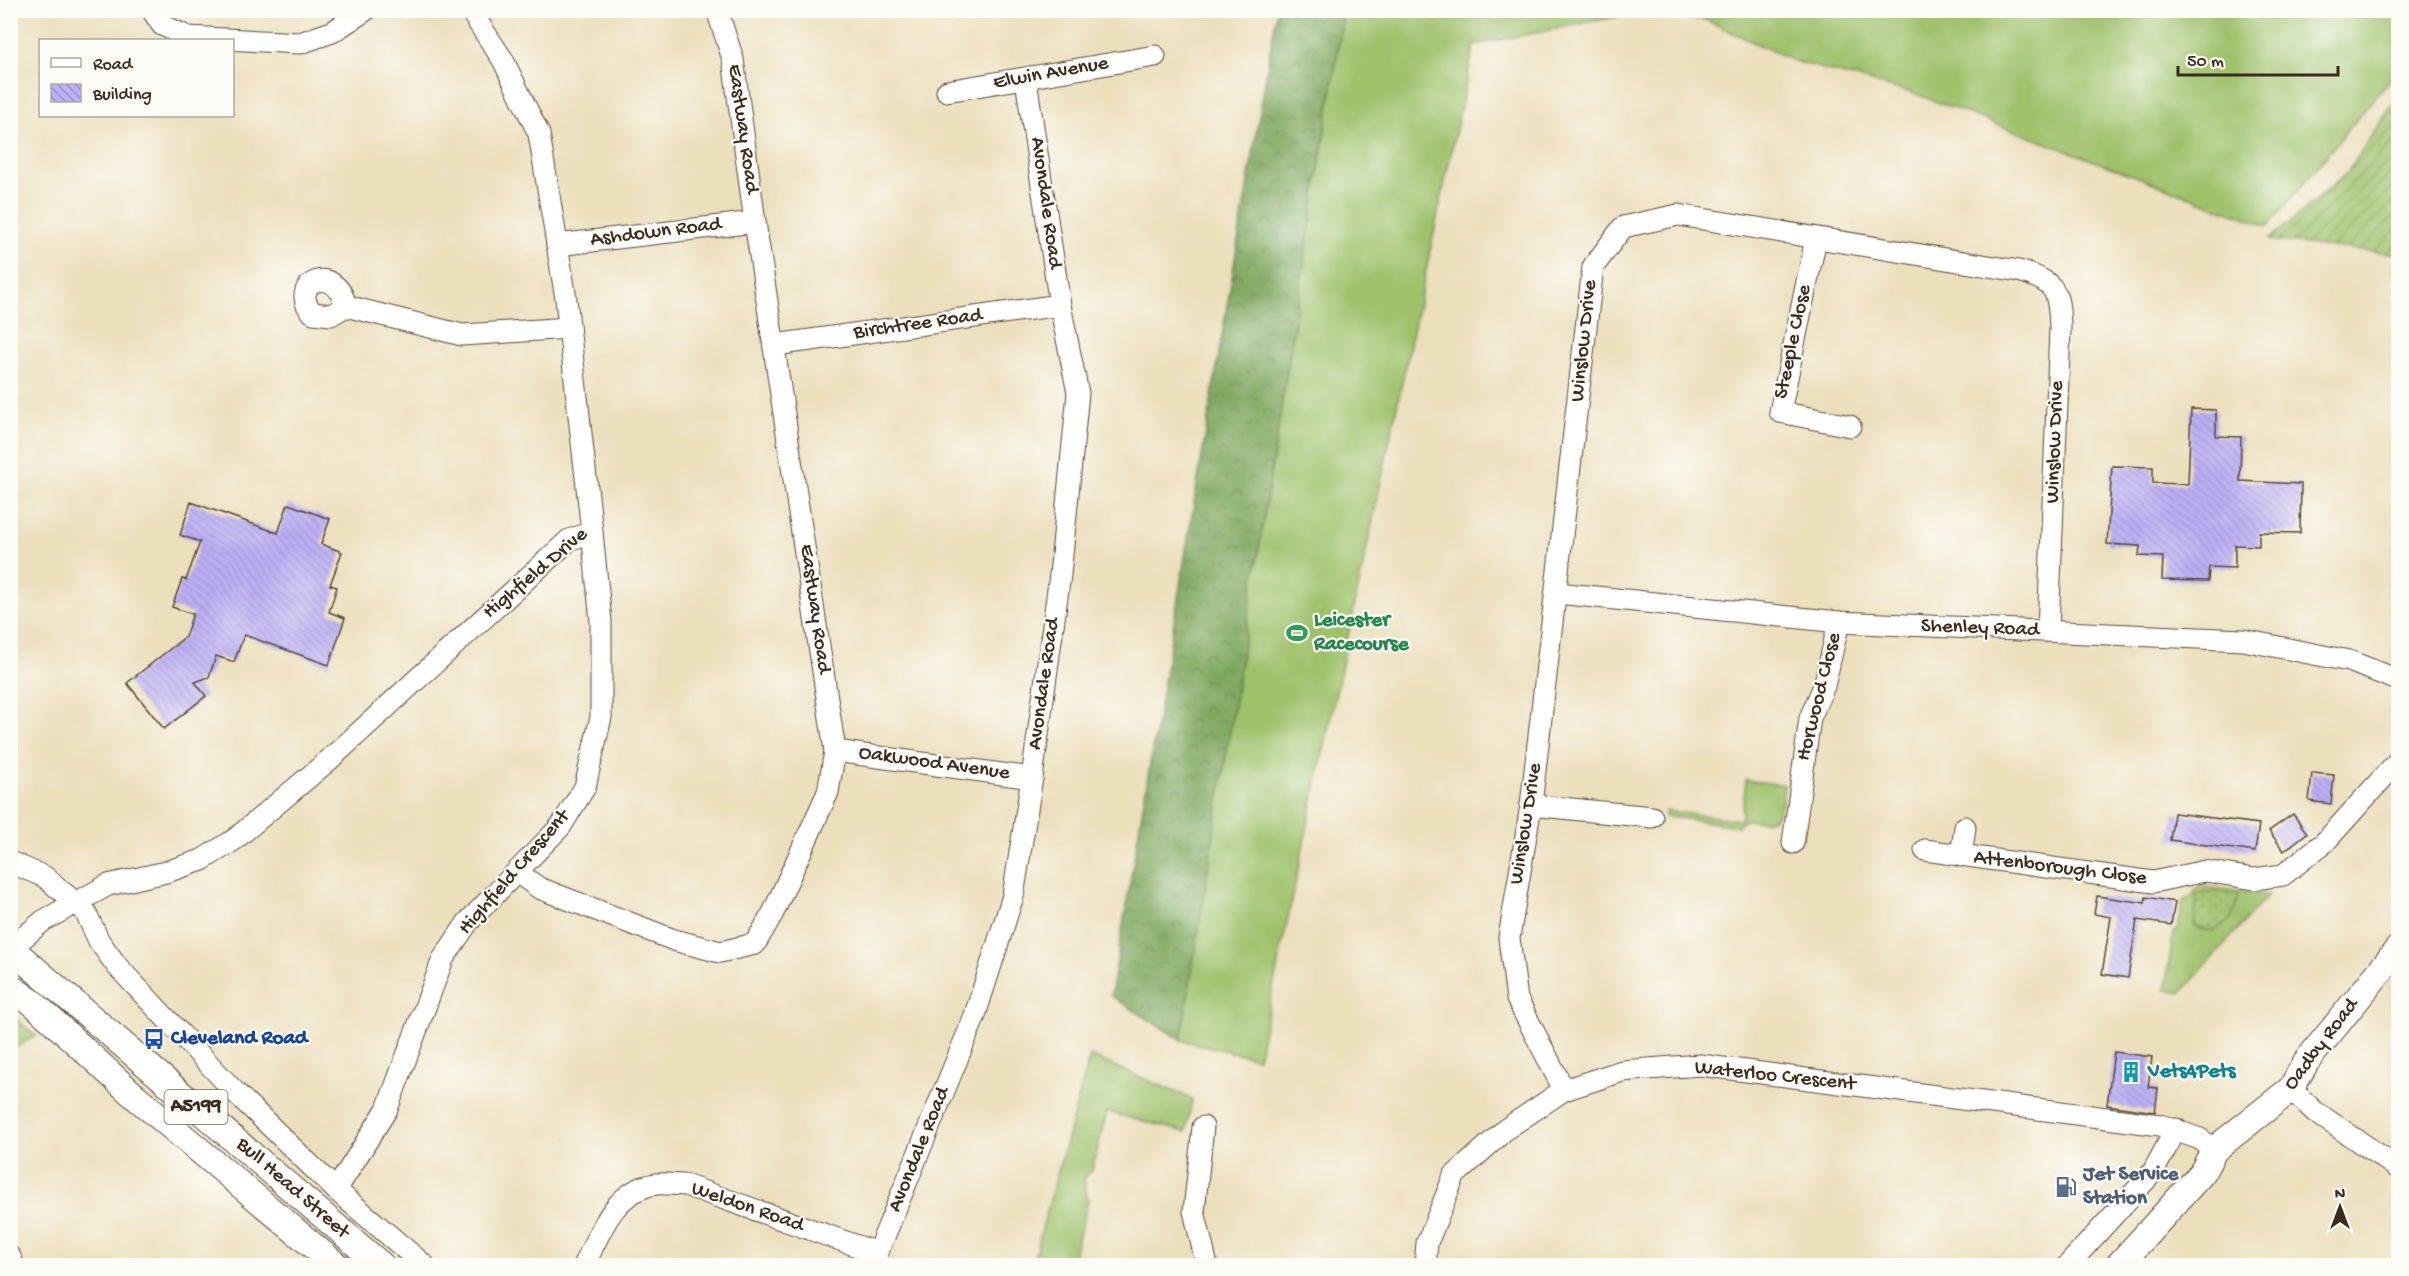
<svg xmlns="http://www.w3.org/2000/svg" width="2409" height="1276" font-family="'Gochi Hand',sans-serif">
  <defs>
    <pattern id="forest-crowns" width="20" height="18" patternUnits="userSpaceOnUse" patternTransform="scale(1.5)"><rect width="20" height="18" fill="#7ea75e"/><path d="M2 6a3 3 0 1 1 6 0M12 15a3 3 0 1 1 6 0" fill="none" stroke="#68884d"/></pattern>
    <pattern id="park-dots" width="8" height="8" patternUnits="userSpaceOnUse" patternTransform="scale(1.5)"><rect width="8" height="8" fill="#9ec16a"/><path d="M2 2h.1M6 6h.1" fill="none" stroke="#829d57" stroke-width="1.8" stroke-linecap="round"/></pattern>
    <pattern id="garden-furrows" width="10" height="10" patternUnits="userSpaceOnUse" patternTransform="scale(1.5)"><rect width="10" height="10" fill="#9ec16a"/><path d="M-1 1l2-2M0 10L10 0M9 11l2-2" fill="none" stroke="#829d57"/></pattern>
    <pattern id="building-back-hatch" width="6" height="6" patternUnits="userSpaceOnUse" patternTransform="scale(1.5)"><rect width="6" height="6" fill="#bcb0f5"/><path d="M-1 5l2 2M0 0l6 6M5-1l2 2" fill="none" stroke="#9a8fc6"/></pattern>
  </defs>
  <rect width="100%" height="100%" fill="#fdfcf7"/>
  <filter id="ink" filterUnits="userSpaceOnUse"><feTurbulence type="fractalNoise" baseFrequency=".0167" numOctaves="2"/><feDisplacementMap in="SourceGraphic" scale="12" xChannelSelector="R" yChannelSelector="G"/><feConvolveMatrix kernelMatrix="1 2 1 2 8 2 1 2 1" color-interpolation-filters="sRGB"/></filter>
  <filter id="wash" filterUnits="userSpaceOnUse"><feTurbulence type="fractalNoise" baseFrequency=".008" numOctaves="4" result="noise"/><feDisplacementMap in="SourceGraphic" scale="24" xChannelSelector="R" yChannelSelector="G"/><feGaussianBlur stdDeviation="1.35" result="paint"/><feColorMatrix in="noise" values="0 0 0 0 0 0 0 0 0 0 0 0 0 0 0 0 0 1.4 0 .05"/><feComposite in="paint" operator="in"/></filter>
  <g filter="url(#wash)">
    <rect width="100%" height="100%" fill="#ebdfbc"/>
    <!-- grass -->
    <g fill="#9ec16a" stroke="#6c7644" stroke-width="1.5">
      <polygon points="1344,11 2397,11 2396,72 2268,226 1913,93 1794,61 1706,20 1635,13 1474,45 1258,1058 1181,1040"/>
      <path d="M1746,780l38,5c-3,31 -6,39 -39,35l-7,6 -73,-10 1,-5 75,9z"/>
      <polygon points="2199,886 2268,895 2181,993 2165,990 2174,931 2178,931 2183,901 2192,895"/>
      <polygon points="11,1015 36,1036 11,1050 10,1050"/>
      <polygon points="1090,1056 1192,1099 1186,1132 1107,1112 1092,1170 1084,1178 1088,1202 1071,1265 1032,1265"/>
    </g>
    <!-- forest -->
    <polygon fill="url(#forest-crowns)" stroke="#5c683e" stroke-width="1.5" points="1277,10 1344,11 1181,1040 1111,996"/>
    <!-- park -->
    <polygon fill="url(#park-dots)" stroke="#6c7644" stroke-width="1.5" points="2217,892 2239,895 2231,920 2213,931 2194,927 2197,894"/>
    <!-- garden -->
    <polygon fill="url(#garden-furrows)" stroke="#6c7644" stroke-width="1.5" points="2398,96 2398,254 2269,240 2347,173"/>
    <g id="blocks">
      <!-- building -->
      <g fill="url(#building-back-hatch)">
        <polygon points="2191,409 2216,410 2216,436 2241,437 2240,481 2301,484 2300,533 2259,532 2259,546 2235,545 2235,568 2209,567 2208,581 2162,580 2163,557 2139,556 2140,546 2107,544 2112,466 2153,467 2153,483 2188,484"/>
        <polygon points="191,502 278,533 288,504 330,519 321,544 342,552 330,585 337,587 329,612 345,618 329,665 244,635 234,662 216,656 209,677 195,682 206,696 164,729 127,683 185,637 193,614 172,607 182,579 186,580 200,542 180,535"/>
        <polygon points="2312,773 2334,775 2331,804 2309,801"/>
        <polygon points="2174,813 2259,824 2255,852 2170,840"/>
        <polygon points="2293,814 2307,833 2284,851 2269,831"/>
        <polygon points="2097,896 2145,903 2146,897 2175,902 2171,925 2137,920 2128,978 2102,974 2111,917 2094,914"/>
        <polygon points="2114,1052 2152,1057 2148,1087 2158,1088 2155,1112 2107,1105"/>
      </g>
    </g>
  </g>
  <g filter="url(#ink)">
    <use href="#blocks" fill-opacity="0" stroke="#554536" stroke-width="1.5"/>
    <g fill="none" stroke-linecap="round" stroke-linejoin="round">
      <defs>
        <g id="minor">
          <polyline points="152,10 162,25 188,37 300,43 332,32 366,10"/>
          <polyline points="947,91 1155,56"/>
          <polyline points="1816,238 1780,412 1850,426"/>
          <polyline points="557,245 755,222"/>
          <path d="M346,306l-15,9 -18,-2c-27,-28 22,-53 33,-7l116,29 107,-7"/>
          <polyline points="775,345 1060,305"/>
          <polyline points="1557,593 1839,622 2243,640 2349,661 2398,680"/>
          <polyline points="835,751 1032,778"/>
          <polyline points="1531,805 1652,817"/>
          <polyline points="1793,843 1810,718 1824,686 1839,622"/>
          <polyline points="1925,850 2153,882 2205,871 2254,879 2283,875 2325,842 2398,761"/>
          <polyline points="1961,856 1965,827"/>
          <polyline points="10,862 45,877 85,911 99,941 117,966 235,1092 336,1190 425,1266"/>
          <polyline points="518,873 539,888 674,940 720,952 755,944 773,913 828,792 835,751 755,222 733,59 717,10"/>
          <polyline points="10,949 43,921 108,885 166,872 202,860 234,840 329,760 569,540 592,532 566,299 539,134 503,60 470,10"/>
          <polyline points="2291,1089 2314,1111 2398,1168"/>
          <path d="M1564,1090l-47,-91 -8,-61 22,-133 62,-538 30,-40 55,-12 341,56c37,11 40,19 41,57l-12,303"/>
          <polyline points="1203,1127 1194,1211 1207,1266"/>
          <polyline points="336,1190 387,1109 443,959 468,922 561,826 585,787 601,717 601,622 592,532"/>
          <polyline points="10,1257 14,1266"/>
          <path d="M584,1266c16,-34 30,-76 72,-82 9,-1 20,1 29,1l192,68"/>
          <polyline points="872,1266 974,1018 1013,896 1032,778 1060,575 1078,393 1060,305 1026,80"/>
          <polyline points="1425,1266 1427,1243 1454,1176 1506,1129 1564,1090 1622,1071 1700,1065 2160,1125 2200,1139 2214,1150"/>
          <polyline points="2067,1266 2153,1172 2176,1129"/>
        </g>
        <g id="major">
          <polyline points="10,948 382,1266"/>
          <polyline points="10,987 33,1003 130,1092 337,1266"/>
          <polyline points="2118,1266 2202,1173 2214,1150 2291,1089 2306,1062 2398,949"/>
        </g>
      </defs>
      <!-- minor casing -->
      <use href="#minor" stroke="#554536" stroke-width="23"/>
      <!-- major casing -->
      <use href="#major" stroke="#554536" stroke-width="28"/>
      <!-- minor -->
      <use href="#minor" stroke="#fff" stroke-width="21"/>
      <!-- major -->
      <use href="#major" stroke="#fff" stroke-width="26"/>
    </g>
  </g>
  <!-- icons -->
  <defs>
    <symbol id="stadium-bare" viewBox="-9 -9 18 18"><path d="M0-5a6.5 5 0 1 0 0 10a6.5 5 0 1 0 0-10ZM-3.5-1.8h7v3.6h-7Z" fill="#2e9e5b" stroke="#fdfcf7" stroke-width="2.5" paint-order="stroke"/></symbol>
    <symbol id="bus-bare" viewBox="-9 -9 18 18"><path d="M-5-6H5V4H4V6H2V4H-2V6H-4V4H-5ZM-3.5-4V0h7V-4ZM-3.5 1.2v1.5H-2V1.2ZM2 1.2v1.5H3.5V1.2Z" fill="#1a4fb4" stroke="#fdfcf7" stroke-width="2.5" paint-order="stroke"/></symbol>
    <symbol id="building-bare" viewBox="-9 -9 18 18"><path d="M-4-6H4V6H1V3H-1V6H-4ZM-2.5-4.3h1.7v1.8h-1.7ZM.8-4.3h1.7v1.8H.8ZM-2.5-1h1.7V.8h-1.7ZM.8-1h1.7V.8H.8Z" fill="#0f9aa8" stroke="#fdfcf7" stroke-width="2.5" paint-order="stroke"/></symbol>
    <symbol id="fuel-bare" viewBox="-9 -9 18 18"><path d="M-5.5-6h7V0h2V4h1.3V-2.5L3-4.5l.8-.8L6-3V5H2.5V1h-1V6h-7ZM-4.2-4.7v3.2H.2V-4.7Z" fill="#5c6f8a" stroke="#fdfcf7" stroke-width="2.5" paint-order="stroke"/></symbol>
  </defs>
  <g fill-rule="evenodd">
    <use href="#stadium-bare" x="1282" y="618" width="30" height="30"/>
    <use href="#bus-bare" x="139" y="1024" width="30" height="30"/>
    <use href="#building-bare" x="2116" y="1057" width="30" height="30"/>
    <use href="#fuel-bare" x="2051" y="1172" width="30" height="30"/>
  </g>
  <g text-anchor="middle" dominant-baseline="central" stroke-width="4.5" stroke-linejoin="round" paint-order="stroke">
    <!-- shield labels -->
    <rect fill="#fdfcf7" stroke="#75695f" stroke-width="1.5" x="164.5" y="1090" width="63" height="34" rx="4.5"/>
    <g font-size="20" font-weight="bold" fill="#3b2a1e">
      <text x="196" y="1107">A5199</text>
    </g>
    <!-- street labels -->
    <g font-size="21" fill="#3b2a1e" stroke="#fdfcf7">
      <text transform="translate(1051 74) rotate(-10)">Elwin Avenue</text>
      <text transform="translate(742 129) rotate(82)">Eastway Road</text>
      <text transform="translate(1045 203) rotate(82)">Avondale Road</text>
      <text transform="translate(656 233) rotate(-7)">Ashdown Road</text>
      <text transform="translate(918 325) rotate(-8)">Birchtree Road</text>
      <text transform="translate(1585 341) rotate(-84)">Winslow Drive</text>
      <text transform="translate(1794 342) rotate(-78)">Steeple Close</text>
      <text transform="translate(2056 442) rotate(-88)">Winslow Drive</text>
      <text transform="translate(536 574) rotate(-40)">Highfield Drive</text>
      <text transform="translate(814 609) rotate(82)">Eastway Road</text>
      <text transform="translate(1980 629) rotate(2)">Shenley Road</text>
      <text transform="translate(1045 684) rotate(-82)">Avondale Road</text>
      <text transform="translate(1820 697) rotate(-76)">Horwood Close</text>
      <text transform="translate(934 764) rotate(8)">Oakwood Avenue</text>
      <text transform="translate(1527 824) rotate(-81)">Winslow Drive</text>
      <text transform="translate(2060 869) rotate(7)">Attenborough Close</text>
      <text transform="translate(515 873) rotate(-49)">Highfield Crescent</text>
      <text transform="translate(2322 1045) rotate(-53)">Oadby Road</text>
      <text transform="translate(1775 1077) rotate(6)">Waterloo Crescent</text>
      <text transform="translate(920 1150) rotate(-68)">Avondale Road</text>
      <text transform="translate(292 1189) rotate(41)">Bull Head Street</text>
      <text transform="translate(747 1208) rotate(19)">Weldon Road</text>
    </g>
    <!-- leisure labels -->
    <g font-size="21" font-weight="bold" fill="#27864d" stroke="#fdfcf7" text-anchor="start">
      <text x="1314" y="621">Leicester<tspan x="1314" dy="24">Racecourse</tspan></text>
    </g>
    <!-- transit labels -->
    <g font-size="21" font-weight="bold" fill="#164399" stroke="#fdfcf7" text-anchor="start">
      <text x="171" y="1039">Cleveland Road</text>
    </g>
    <!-- culture labels -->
    <g font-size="21" font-weight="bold" fill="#0d838f" stroke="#fdfcf7" text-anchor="start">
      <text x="2148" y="1072">Vets4Pets</text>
    </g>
    <!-- service labels -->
    <g font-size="21" font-weight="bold" fill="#4e5e75" stroke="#fdfcf7" text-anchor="start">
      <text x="2083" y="1175">Jet Service<tspan x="2083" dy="24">Station</tspan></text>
    </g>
  </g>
  <!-- margin -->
  <rect width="2409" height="1276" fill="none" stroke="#fdfcf7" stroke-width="36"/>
  <!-- legend -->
  <rect x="39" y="39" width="195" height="78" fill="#fdfcf7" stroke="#afa8a0" stroke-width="1.5"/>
  <rect x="51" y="58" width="30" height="9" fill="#ffffff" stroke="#afa8a0" stroke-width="1.5"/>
  <text x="93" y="69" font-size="18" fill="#3b2a1e">Road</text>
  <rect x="51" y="84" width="30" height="18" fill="url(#building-back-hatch)" stroke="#afa8a0" stroke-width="1.5"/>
  <text x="93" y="99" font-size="18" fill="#3b2a1e">Building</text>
  <!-- north arrow -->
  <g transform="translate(2340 1207)" stroke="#fdfcf7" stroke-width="4.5" paint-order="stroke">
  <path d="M0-4.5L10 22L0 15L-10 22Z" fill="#3b2a1e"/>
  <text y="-9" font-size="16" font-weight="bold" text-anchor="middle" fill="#3b2a1e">N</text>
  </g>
  <!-- scale -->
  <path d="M2178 66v9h160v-9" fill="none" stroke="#3b2a1e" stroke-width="3"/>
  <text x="2187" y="66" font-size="18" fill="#3b2a1e" stroke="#fdfcf7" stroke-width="4.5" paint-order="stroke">50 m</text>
</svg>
